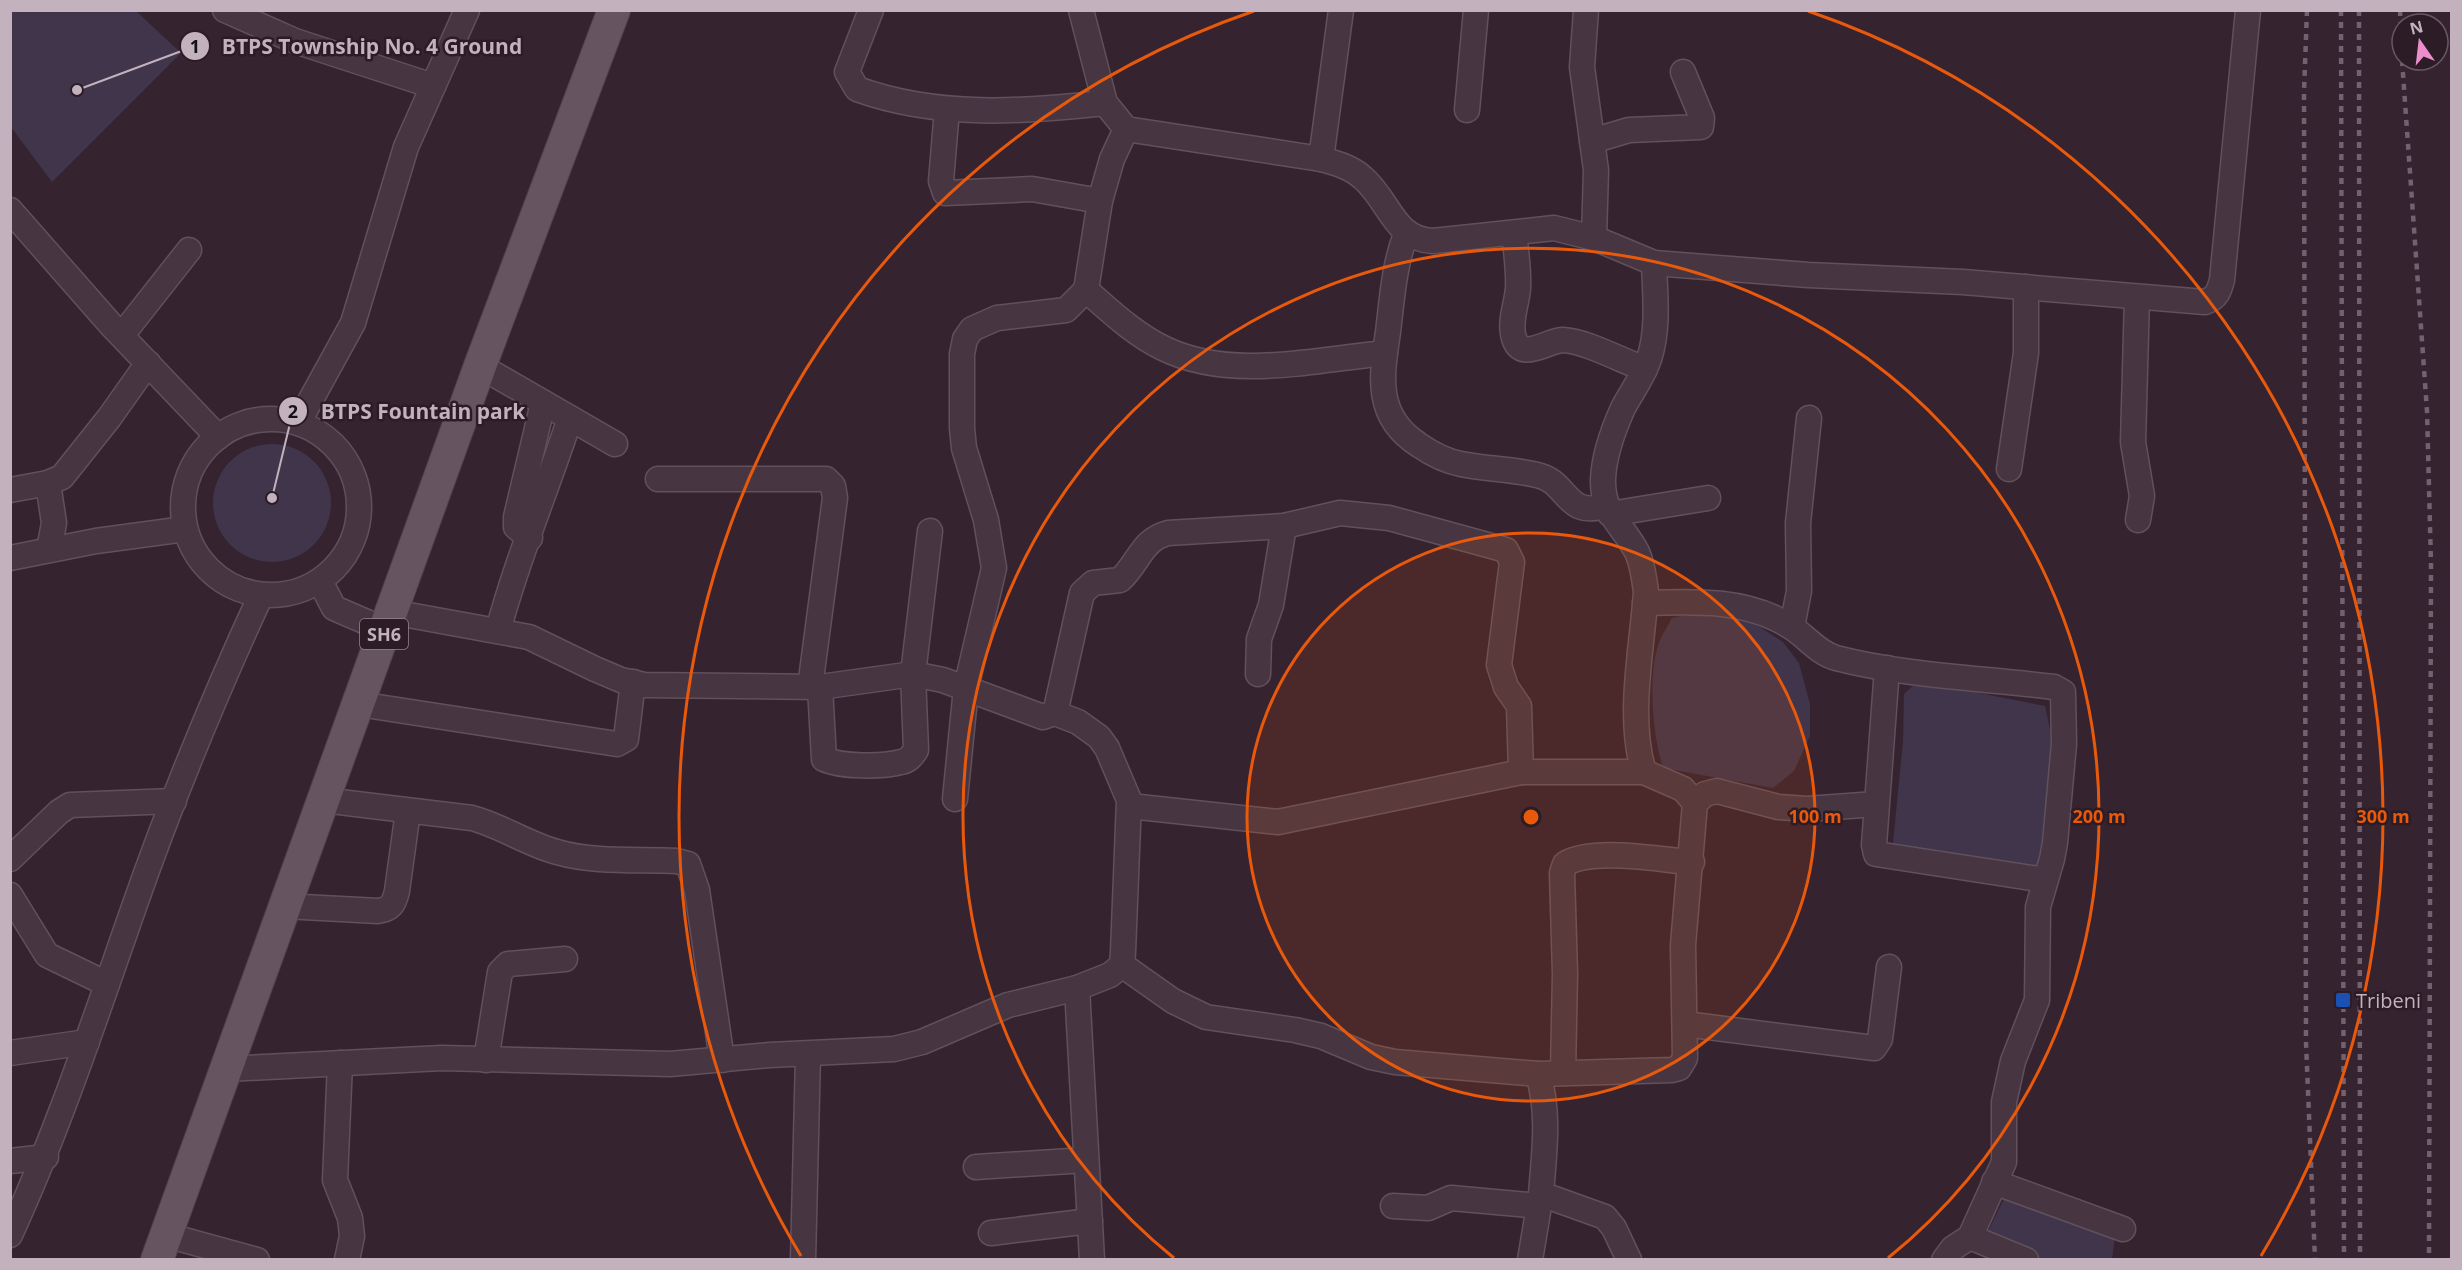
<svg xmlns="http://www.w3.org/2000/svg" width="2462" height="1270" font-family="'Open Sans',sans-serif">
  <rect width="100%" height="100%" fill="#362330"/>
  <!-- green -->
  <g fill="#40354b">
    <polygon points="11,10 136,11 181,53 52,182 11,127"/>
    <circle cx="272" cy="503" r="59"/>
    <path d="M1700,612l46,6 37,24 16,21 11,41v32l-16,35 -21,17 -110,-20c-10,-31 -16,-93 -4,-125 3,-9 9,-17 13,-25z"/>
    <polygon points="1918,681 2045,706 2056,757 2056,803 2035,880 1892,853 1903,741 1904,694"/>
    <polygon points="2009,1189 2117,1221 2112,1259 2026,1259 1984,1239"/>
  </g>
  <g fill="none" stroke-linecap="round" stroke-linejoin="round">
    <defs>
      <g id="minor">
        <polyline points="225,10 295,41 433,86"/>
        <path d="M871,10l-24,62 10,17c80,29 165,23 248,14"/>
        <path d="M1081,10l24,93 21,26 195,30c15,4 30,8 42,19 27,23 30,61 70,63l121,-13 40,10 60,25 154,12 155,7 242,20c12,-4 14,-11 17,-22l26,-270"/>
        <polyline points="1586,10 1582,67 1596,170 1594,238"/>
        <polyline points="947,109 941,181 945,193 1032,189 1100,201"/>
        <polyline points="1467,110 1476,10"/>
        <polyline points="1592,141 1629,130 1701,127 1702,118 1683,72"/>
        <polyline points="1321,159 1341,10"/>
        <polyline points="10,210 112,326 218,437"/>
        <path d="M1514,233c2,18 5,37 4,55 -1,15 -8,31 -5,46 6,31 34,6 50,6 23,1 59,21 82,29"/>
        <path d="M1406,234c-12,31 -14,65 -18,98 -7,46 -13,85 31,113 13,9 26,16 42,19 25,5 51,5 76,11 31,6 29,45 69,30"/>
        <path d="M1086,290c24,21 48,44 77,58 67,33 150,12 222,5"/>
        <polyline points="2137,297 2133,442 2142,496 2138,520"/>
        <polyline points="122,335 189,250"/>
        <polyline points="480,366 615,444"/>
        <circle cx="271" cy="507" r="88"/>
        <polyline points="298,423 353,323 406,147 467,10"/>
        <polyline points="2009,469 2026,353 2026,287"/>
        <polyline points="658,479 826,479 833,486 835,498 810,687"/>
        <polyline points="48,483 54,523 49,550"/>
        <polyline points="10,490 48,483 62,477 109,418 148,363"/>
        <polyline points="1610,514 1708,498"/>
        <polyline points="530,538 516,527 516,517 543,403"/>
        <polyline points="10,558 96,541 185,529"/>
        <polyline points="320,581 334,608 385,630"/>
        <path d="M1645,603c50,-2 103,-4 146,24 16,10 27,26 45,31 70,18 146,20 218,29l9,5 1,52 -9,99 -3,16 -14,48 -1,93 -24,61 -9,41v60l-34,75 -17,11 -9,12"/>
        <polyline points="392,612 529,637 595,669 621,680 644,685 820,687 913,674 943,680 1043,717 1057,712"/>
        <polyline points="1792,627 1799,591 1798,523 1809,418"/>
        <path d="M498,631c19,-72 49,-142 72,-213"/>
        <polyline points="1887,668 1874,845 1876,854 2045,880"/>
        <polyline points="1258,674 1259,639 1271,605 1284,526"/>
        <path d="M820,687l4,72c17,8 58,8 77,3 7,-1 11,-6 15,-12l-3,-76 17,-143"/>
        <polyline points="359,704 617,744 626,739 633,682"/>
        <polyline points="955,799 966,688 994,568 986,520 964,448 962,428 962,354 965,339 972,329 997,318 1066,310 1086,290 1100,201 1112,159 1126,129"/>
        <path d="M323,800l149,18c30,8 55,26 85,34 38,11 81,7 120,9l11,3 9,26 25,170"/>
        <polyline points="1695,803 1705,794 1717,791 1778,807 1807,809 1876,804"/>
        <polyline points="1130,806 1278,822 1521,772 1644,772"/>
        <polyline points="10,859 59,812 70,805 174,801"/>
        <polyline points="10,895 47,955 107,984"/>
        <path d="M284,906l94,5c13,-2 16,-7 19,-20l11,-80"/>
        <path d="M1122,965l51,36 33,16 89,13 26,6 50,21 24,5 143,12c12,39 6,80 3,120l64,23 9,11 15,32"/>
        <polyline points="1077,988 1092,1260"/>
        <polyline points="1685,1024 1874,1048 1880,1039 1889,967"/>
        <polyline points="10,1053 87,1042"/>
        <polyline points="486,1060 500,972 508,964 565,959"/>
        <polyline points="340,1063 335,1180 350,1218 352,1236 347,1260"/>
        <path d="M227,1069l215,-11 228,6 100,-9 124,-6 28,-7 86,-37 69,-17 33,-13 12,-10 1,-13 6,-152 -22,-52 -8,-11 -21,-15 -18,-7 -4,-6 26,-116 11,-10 27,-3c19,-17 21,-40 48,-47l116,-7 56,-13 49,5 117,32 6,12 -13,103 7,22 13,19 2,66"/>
        <path d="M1563,1072l2,-98 -3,-101 3,-9c28,-17 94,-4 127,-2"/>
        <path d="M1538,1074l134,-4 7,-2 6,-10 -2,-113 12,-142 -12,-14 -39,-17c-17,-54 -2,-123 2,-180 -2,-14 -3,-27 -9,-40 -15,-28 -35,-38 -34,-73 1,-23 11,-51 20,-71 9,-17 20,-31 26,-49 10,-30 6,-65 5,-96"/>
        <polyline points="10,1161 46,1157"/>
        <polyline points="976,1167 1086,1160"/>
        <polyline points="1994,1182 2123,1229"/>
        <polyline points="1393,1206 1428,1208 1451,1198 1539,1206"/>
        <polyline points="991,1233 1090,1221"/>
        <path d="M10,1235c49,-107 85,-217 124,-328 37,-106 80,-210 127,-312"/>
        <polyline points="166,1235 257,1260"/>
        <polyline points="1970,1237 2026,1260"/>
        <polyline points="803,1260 808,1055"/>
        <polyline points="1530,1260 1541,1194"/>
      </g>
      <polyline id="major" points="157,1260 480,366 614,10"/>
    </defs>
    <!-- minor casing -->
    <use href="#minor" stroke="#61515c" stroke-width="27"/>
    <!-- major casing -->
    <use href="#major" stroke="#50404a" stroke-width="34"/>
    <!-- minor -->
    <use href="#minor" stroke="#473642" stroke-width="24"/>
    <!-- major -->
    <use href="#major" stroke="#675461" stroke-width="32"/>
    <!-- rail -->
    <g stroke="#74606e" stroke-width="4.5" stroke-dasharray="6 6" stroke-linecap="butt">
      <polyline points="2307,10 2304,92 2306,1043 2315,1260"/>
      <polyline points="2341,10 2344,1260"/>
      <polyline points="2359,10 2360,1260"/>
      <polyline points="2400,10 2402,54"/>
      <polyline points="2402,60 2427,411 2431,564 2429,1260"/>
    </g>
  </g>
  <!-- distance rings -->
  <circle cx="1531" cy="817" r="284" fill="#e8590c" fill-opacity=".12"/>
  <g fill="none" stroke="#e8590c" stroke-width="3">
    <circle cx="1531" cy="817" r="284"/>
    <path d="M1174 1258A568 568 0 1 1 1888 1258"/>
    <path d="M801 1256A852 852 0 0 1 1254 11M1808 11A852 852 0 0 1 2261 1256"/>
  </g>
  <!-- markers -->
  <rect fill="#1a4fb4" stroke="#2b1c26" stroke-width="2" x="2335" y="992" width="16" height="16" rx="3"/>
  <g text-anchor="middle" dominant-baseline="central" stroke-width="5" stroke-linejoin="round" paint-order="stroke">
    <!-- shield labels -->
    <rect fill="#2b1c26" stroke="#958490" stroke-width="1.5" x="360" y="619" width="48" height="30" rx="4.5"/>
    <g font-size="18" font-weight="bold" fill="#c3b1bd">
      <text x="384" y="634">SH6</text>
    </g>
    <!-- poi labels -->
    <g font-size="20" fill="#c3b1bd" stroke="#2b1c26" text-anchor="start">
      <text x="2356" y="1000">Tribeni</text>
    </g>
  </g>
  <circle cx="1531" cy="817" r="9" fill="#e8590c" stroke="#2b1c26" stroke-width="3"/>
  <g font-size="18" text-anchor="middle" font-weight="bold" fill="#e8590c" stroke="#2b1c26" stroke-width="5" stroke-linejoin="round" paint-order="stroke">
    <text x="1815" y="823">100 m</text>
    <text x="2099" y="823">200 m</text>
    <text x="2383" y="823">300 m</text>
  </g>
  <!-- callouts -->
  <path fill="none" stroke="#c3b1bd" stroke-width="2" d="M77 90L195 46M272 498L293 411"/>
  <g fill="#c3b1bd" stroke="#2b1c26" stroke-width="2">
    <circle cx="77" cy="90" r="6"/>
    <circle cx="272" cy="498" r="6"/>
    <circle cx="195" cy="46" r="15"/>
    <circle cx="293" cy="411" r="15"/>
  </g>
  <g font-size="18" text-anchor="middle" font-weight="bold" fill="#111">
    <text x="195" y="53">1</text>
    <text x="293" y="418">2</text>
  </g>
  <g font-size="21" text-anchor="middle" font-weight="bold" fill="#c3b1bd" stroke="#2b1c26" stroke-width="5" stroke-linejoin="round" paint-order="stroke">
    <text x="372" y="54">BTPS Township No. 4 Ground</text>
    <text x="423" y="419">BTPS Fountain park</text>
  </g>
  <!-- border -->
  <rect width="2462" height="1270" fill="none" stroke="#c3b1bd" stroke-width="24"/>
  <!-- north arrow -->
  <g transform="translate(2420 42) rotate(346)"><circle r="28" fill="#2b1c26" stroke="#685862" stroke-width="1.5"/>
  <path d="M0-4.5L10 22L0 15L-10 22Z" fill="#ec8dcc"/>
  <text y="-9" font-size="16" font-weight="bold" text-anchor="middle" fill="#c3b1bd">N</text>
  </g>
</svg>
